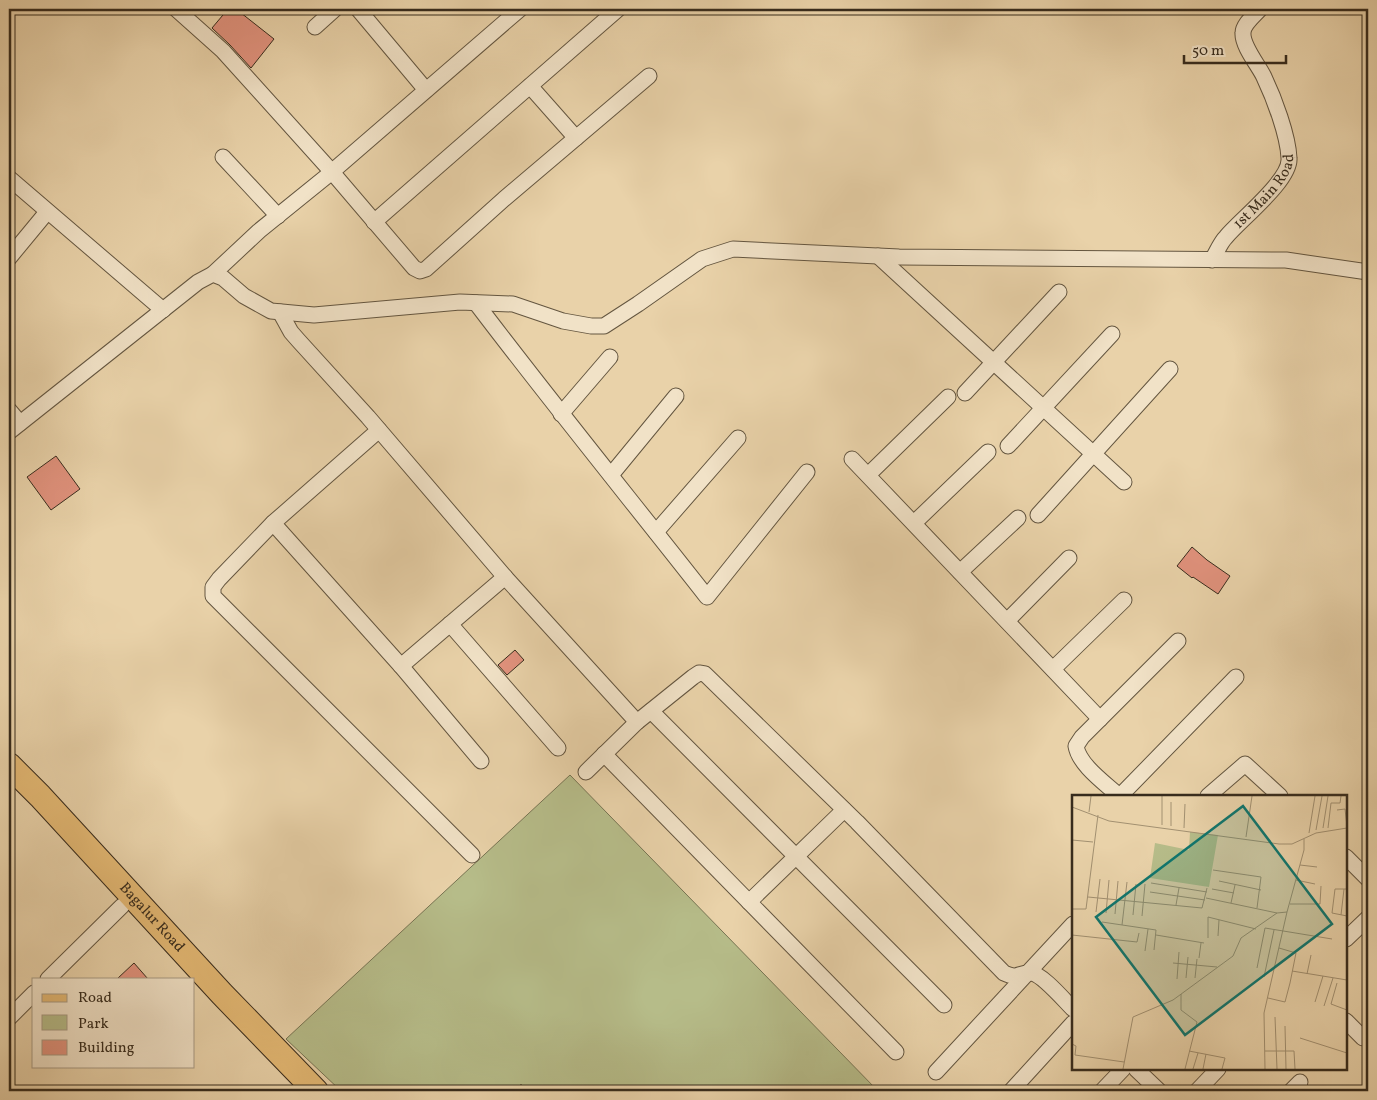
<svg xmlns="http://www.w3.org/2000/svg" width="1377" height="1100" font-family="Vollkorn,serif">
  <rect width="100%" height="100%" fill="#e9d2a9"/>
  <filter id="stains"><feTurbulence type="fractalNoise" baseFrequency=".004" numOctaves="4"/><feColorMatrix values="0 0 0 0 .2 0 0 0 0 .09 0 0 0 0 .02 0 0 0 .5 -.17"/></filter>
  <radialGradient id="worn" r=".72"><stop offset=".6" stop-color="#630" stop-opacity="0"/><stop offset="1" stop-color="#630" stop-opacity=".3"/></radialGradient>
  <!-- green -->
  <polygon fill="#b6bc89" stroke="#777453" points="570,775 876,1089 875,1091 528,1091 521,1084 514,1091 341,1091 286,1039"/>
  <!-- building -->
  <g fill="#e1927d" stroke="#382c1d">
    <polygon points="228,9 236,9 274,39 251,68 230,45 212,28"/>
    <polygon points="56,456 80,489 51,510 27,477"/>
    <polygon points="1192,547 1207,560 1230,576 1218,594 1193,577 1192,578 1177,566"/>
    <polygon points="515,650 524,660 507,675 498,665"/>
    <polygon points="134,963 148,979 117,979"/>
  </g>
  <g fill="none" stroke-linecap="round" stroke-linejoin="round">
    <defs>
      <g id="minor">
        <polyline points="176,9 223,51 332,172 414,268 420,271 426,269 504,199 649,76"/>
        <polyline points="358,9 426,90"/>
        <polyline points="315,27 335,9"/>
        <polyline points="530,86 576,138"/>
        <polyline points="223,157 278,216"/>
        <polyline points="9,178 163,310"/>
        <polyline points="374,222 618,9"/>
        <polyline points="878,256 1124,482"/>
        <polyline points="9,258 47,212"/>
        <path id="s1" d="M1212,260c5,-8 8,-17 14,-23 15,-18 65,-57 63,-79 -1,-23 -15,-60 -25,-81 -5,-11 -22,-31 -21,-44 0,-9 12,-18 17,-24"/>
        <polyline points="213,274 259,231 327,176 520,9"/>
        <path d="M476,303c75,99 154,196 231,294l100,-125"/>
        <polyline points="280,312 291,332 298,340 368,417 505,577 637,722"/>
        <polyline points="965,393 1059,292"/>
        <polyline points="9,410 20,423"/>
        <polyline points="561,414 610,357"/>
        <polyline points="379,430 273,523 219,579 213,587 213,596 472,855"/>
        <polyline points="9,432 198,282 213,274 223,278 244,296 271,311 314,315 460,302 513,304 563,321 591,326 604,326 638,304 702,259 733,249 899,257 1286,260 1368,272"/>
        <polyline points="1008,446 1112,334"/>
        <polyline points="852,459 1100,719"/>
        <polyline points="611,475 676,396"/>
        <polyline points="868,475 948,397"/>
        <polyline points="1038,515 1170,369"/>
        <polyline points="273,523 401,666 481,761"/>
        <polyline points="914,523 988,452"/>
        <polyline points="656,532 738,438"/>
        <polyline points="960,572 1018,518"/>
        <polyline points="1007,621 1069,558"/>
        <polyline points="450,624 558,748"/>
        <polyline points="401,666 505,577"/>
        <polyline points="1053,669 1124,600"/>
        <polyline points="651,711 944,1005"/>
        <polyline points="604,754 896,1052"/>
        <path d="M586,772l51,-50 56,-45 6,-4 6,1 152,148 147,151c15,7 14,-1 27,0 11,1 33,27 42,36"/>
        <path d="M1119,796c-14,-13 -40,-31 -43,-50l6,-9 96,-96"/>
        <polyline points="1120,796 1236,677"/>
        <polyline points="1208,796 1245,764 1280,796"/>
        <polyline points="1346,857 1368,879"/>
        <polyline points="749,902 844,810"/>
        <polyline points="1346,939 1368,918"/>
        <polyline points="48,979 122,906"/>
        <polyline points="9,1018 34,993"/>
        <polyline points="1346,1021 1363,1038"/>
        <polyline points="1136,1069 1159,1091"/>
        <polyline points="936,1072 1073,924"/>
        <polyline points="1011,1091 1073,1023"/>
        <polyline points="1102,1091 1123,1069"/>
        <polyline points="1197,1091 1218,1069"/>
        <polyline points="1291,1091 1300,1082"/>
      </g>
      <g id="primary">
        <path id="s2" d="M9,765l31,31 182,198 94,97"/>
      </g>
    </defs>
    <!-- minor casing -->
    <use href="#minor" stroke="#645640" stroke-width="17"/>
    <!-- primary casing -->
    <use href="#primary" stroke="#382c1d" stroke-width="26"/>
    <!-- minor -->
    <use href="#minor" stroke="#f1e2c7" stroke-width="15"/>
    <!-- primary -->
    <use href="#primary" stroke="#e4b974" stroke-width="24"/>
  </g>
  <g text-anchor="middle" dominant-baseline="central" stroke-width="4" stroke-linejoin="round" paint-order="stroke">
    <!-- street labels -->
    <g font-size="15" fill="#382c1d" stroke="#f1e2c7">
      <text stroke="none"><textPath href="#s1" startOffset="88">1st Main Road</textPath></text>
      <text stroke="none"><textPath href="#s2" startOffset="209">Bagalur Road</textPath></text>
    </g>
  </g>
  <!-- overview -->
  <g transform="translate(1072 795)">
    <rect width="275" height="275" fill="#e9d2a9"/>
    <path d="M118,37l28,3 -9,52 -59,-9 5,-35 34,7z" fill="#b6bc89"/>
    <path fill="none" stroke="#a29071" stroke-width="1" d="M0,12l37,14 170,23h13l24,-11 31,-5M265,15l8,-1 2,17M17,17l2,-16M90,30v-29M99,31v-24M112,33l1,-24M251,33l5,-32M256,33l3,-25h9l1,-7M244,35l6,-34M237,38l6,-37M174,42l6,-41M0,45l21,2M228,70l17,2M141,75l48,7 -4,31M224,85l19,4M147,86l42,9M79,88l56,9M140,94l22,4M275,94h-12l-3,24 15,3M78,97l55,8M16,102l114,11 5,-20M134,103l71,15 10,-1 17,-62v-11M159,108l4,-18M218,109h30l1,-18M104,110l3,-17M0,114h14l12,-94M24,117l4,-33M34,118l3,-33M43,119l3,-33M61,120l3,-31M269,120l3,-26M70,121l3,-32M30,127l54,8 -2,20M50,130l5,-43M0,140l65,7 2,-9M84,140l48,8M146,141l1,-16M136,143v-21l48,12M73,156l3,-22M127,163l2,-15M101,168l44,4M185,173l8,-40 67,11M220,176l55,9M235,179l4,-19M192,182l10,-47M114,183l2,-21M123,183l2,-19M105,184l2,-27M265,188l-6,21 16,6M109,199v16l16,12 -12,47M196,203l17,4 5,-19 6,-30 -17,-5M243,207l8,-26M252,211l9,-28M203,222l2,52M213,231l1,43M228,243l47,15M0,249l4,2 -1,9 49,7M117,256l36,7 -3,11M193,256h29l1,18M51,274l10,-52 40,-17 60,-44 8,-18 36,-25M121,274l5,-16M131,274l3,-15M193,274l-1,-56 23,-101"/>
    <path fill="#0f766e" fill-opacity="0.15" stroke="#0f766e" stroke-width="2.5" d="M171,11l89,118 -147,111 -89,-118z"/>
    <rect width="275" height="275" fill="none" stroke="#382c1d" stroke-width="2.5"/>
  </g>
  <!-- margin -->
  <rect width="1377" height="1100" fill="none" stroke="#e9d2a9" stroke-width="30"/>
  <rect x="10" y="10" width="1357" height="1080" fill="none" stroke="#382c1d" stroke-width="2.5"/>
  <rect x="15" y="15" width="1347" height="1070" fill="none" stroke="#382c1d"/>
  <!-- legend -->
  <rect x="32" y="978" width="162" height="90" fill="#f1e2c7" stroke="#a79983"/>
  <rect x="42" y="994" width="25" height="8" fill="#e4b974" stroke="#a79983"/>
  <text x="78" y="1002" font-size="15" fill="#382c1d">Road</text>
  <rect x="42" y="1015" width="25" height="15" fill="#b6bc89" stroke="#a79983"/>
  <text x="78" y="1028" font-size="15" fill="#382c1d">Park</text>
  <rect x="42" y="1040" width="25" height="15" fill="#e1927d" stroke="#a79983"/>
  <text x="78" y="1052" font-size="15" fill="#382c1d">Building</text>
  <!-- scale -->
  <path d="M1184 55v8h102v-8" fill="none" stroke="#382c1d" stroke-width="2.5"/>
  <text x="1192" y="55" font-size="15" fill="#382c1d" stroke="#f1e2c7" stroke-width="4" paint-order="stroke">50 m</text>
  <rect width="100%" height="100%" filter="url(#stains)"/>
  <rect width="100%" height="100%" fill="url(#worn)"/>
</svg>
